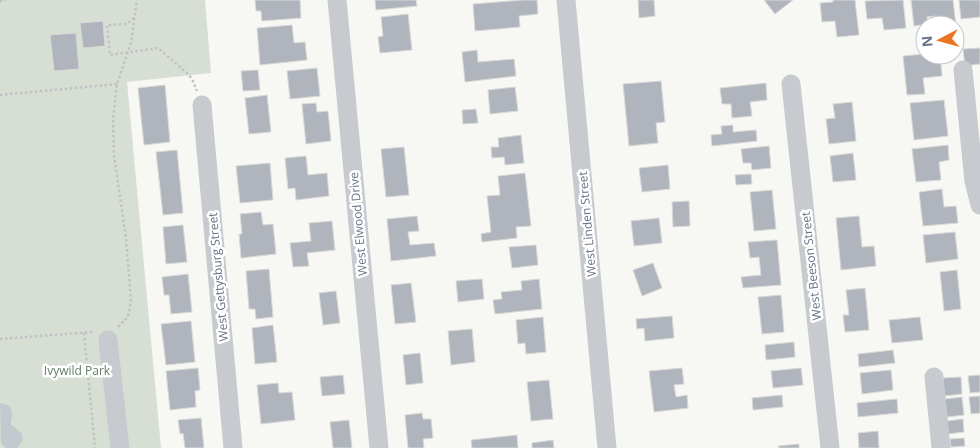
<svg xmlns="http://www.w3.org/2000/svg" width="980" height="448" font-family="'Open Sans',sans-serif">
  <rect width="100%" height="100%" fill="#f7f7f4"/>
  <!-- green -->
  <polygon fill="#d7dfd5" points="0,0 205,0 211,73 127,82 161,448 0,448"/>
  <!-- water -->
  <path fill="#c2cad0" d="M0,403c16,2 12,11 11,22 7,5 14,7 11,17l-5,6h-11l-5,-5z"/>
  <!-- building -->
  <g fill="#b0b5bd" stroke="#d8d9d7">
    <polygon points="255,0 300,0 301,18 262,21 261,11 256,11"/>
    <polygon points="375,0 416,0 417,6 376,10"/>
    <polygon points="523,0 537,0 538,14 519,16 520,27 475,31 473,4"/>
    <polygon points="638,0 654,0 655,16 639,18"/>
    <polygon points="764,0 793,0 775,14"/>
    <polygon points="833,0 855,0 859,35 837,37 835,21 822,22 820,3 833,2"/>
    <polygon points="903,0 906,28 884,30 882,18 867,19 865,1"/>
    <polygon points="911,0 953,0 956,26 955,25 936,25 936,16 927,17 928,24 914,26"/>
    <polygon points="959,0 980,0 980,17 961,19"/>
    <polygon points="408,14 412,50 380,53 378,37 383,36 381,17"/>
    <polygon points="103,21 105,46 83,48 80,23"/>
    <polygon points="292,25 294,43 305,42 307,60 260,65 257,28"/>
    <polygon points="76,33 79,69 54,71 50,35"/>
    <polygon points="980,48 980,64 965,66 963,49"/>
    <polygon points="477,50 478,62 514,59 516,76 465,82 462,52"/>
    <polygon points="925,54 925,55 940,55 942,76 923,78 925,94 907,95 903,56"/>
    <polygon points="317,68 320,96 290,99 287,71"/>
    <polygon points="258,70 260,90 243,91 241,71"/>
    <polygon points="661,81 665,122 656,123 658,143 629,146 623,84"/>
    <polygon points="766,83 767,100 750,102 752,116 732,118 731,104 722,104 720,88"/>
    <polygon points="165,85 170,142 144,145 138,88"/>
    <polygon points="515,87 518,111 490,114 488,90"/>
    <polygon points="267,95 271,132 249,134 245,98"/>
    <polygon points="944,100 948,136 914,140 910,103"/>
    <polygon points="852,102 856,141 829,144 826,119 835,118 833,104"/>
    <polygon points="316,103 317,112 328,111 331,141 306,144 302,104"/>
    <polygon points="476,109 478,123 463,124 462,110"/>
    <polygon points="733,125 733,132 756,130 757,141 712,146 711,135 722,134 721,126"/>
    <polygon points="521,135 524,163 505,165 504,157 492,158 491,147 499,147 498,138"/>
    <polygon points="948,145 949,160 939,162 941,180 916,182 912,149"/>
    <polygon points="769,146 771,168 752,170 751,163 743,163 741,149"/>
    <polygon points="404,147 409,195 386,197 381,149"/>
    <polygon points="177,150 183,213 163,215 156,152"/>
    <polygon points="853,153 856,180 833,182 830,156"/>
    <polygon points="306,156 308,175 327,173 329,196 296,200 295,188 288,189 285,158"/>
    <polygon points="270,163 273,200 240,203 236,166"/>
    <polygon points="668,165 670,189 642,192 639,168"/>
    <polygon points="525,173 531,226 516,227 517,238 482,242 481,234 491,232 487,196 500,195 498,176"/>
    <polygon points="751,174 752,184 736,185 735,175"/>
    <polygon points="942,189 944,207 956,206 958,223 923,226 919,192"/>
    <polygon points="772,190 776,229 754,231 750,192"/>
    <polygon points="689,201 690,226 673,227 672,202"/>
    <polygon points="261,212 263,225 273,224 276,254 241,258 239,234 242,234 240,214"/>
    <polygon points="417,216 419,231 408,232 410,245 434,243 436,256 391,261 387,219"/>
    <polygon points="859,216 862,247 874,246 876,266 841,270 836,218"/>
    <polygon points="659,218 662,243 634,246 631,221"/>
    <polygon points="332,221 335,250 307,253 309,266 293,267 290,243 311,241 309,223"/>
    <polygon points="183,225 187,262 166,264 163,227"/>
    <polygon points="955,232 958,259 926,263 923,235"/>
    <polygon points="777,240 781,285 743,288 741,277 761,275 759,257 750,258 748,242"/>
    <polygon points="536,245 538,265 512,268 509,247"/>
    <polygon points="653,263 662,288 642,296 633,270"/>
    <polygon points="269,269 273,317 256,319 255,309 249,309 246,271"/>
    <polygon points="957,270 961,309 944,311 940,272"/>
    <polygon points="188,274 192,312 171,314 169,295 164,295 162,277"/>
    <polygon points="482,279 484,299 458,302 456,281"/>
    <polygon points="539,279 542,309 495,314 493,300 502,299 501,292 522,290 521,281"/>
    <polygon points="411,283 416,322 395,324 391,285"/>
    <polygon points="865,288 869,330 845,332 843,315 849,315 846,290"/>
    <polygon points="336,291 340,323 323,325 319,293"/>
    <polygon points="781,295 784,332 762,334 758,297"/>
    <polygon points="672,316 674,338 645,341 644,328 637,329 636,319"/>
    <polygon points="543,317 546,352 526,354 525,343 518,344 516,320"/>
    <polygon points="920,317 923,340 892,343 889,320"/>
    <polygon points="191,321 195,362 166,365 161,324"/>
    <polygon points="273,325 277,362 255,364 252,328"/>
    <polygon points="472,329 475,362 451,365 448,331"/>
    <polygon points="794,342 795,357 766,360 765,345"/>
    <polygon points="893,350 895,363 859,367 858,354"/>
    <polygon points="420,353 423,383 406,385 403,355"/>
    <polygon points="198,368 200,390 195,391 196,407 170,410 166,371"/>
    <polygon points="682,368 684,384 674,385 676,397 687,395 688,408 654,412 649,371"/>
    <polygon points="801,368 803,385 773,388 771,371"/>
    <polygon points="891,370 893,390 862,394 860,373"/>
    <polygon points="343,375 345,394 322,396 320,377"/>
    <polygon points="980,375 980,392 970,393 968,376"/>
    <polygon points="961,377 962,394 944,396 943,378"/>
    <polygon points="549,380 553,419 531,421 527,382"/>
    <polygon points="278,383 279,393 292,392 295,420 261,424 257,385"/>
    <polygon points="782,395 783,407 753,410 752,398"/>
    <polygon points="980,396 980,413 971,414 969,397"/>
    <polygon points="962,397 964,415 947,417 945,399"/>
    <polygon points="897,399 898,413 858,417 857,403"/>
    <polygon points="422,413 423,419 431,419 433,438 423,439 424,448 408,448 405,415"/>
    <polygon points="201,418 204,448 185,448 183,433 180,434 178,420"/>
    <polygon points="963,419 964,432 948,434 947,421"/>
    <polygon points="349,420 352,448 333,448 330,422"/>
    <polygon points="878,431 879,448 859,448 858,433"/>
    <polygon points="517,435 518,448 472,448 471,440"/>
    <polygon points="964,438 965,446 951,447 950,439"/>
    <polygon points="553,440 554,448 532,448 532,443"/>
    <polygon points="799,444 799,448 779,448 778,446"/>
  </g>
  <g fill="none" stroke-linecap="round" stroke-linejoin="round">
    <!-- path -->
    <g stroke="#c1c2c5" stroke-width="2.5" stroke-dasharray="2.5 2.5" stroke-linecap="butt">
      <polyline points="0,1 6,0"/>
      <polyline points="134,18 127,24 107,25 110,55 158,48 188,74 192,79 197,91"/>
      <polyline points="0,95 117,84"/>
      <polyline points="118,327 128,317 131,301 126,238 114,155 113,119 117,84 131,43 137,0"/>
      <polyline points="84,333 95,448"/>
      <polyline points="0,339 93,332"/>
    </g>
    <!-- minor -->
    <g stroke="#c7cace" stroke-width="19">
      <polyline points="337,0 379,448"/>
      <polyline points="566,0 607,448"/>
      <polyline points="963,70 974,181 980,205"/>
      <polyline points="791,84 830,448"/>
      <polyline points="202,105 233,448"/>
      <polyline points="108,340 120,448"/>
      <polyline points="934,377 941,448"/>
    </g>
  </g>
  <g text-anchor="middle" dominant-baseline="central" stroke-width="5" stroke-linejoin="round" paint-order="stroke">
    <!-- street labels -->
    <g font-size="12" fill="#657187" stroke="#fff">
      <text transform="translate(358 224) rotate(-95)">West Elwood Drive</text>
      <text transform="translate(587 224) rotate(-95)">West Linden Street</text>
      <text transform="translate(811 266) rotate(-96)">West Beeson Street</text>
      <text transform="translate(218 277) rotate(-95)">West Gettysburg Street</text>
    </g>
    <!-- park labels -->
    <g font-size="12" fill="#647d64" stroke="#fff">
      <text x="77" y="370">Ivywild Park</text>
    </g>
  </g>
  <!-- north arrow -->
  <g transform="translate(940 40) rotate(264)"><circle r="24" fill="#ffffff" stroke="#c1c6cf"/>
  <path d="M0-4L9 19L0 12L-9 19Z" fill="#eb7521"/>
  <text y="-8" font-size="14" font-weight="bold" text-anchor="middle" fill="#657187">N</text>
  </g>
</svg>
